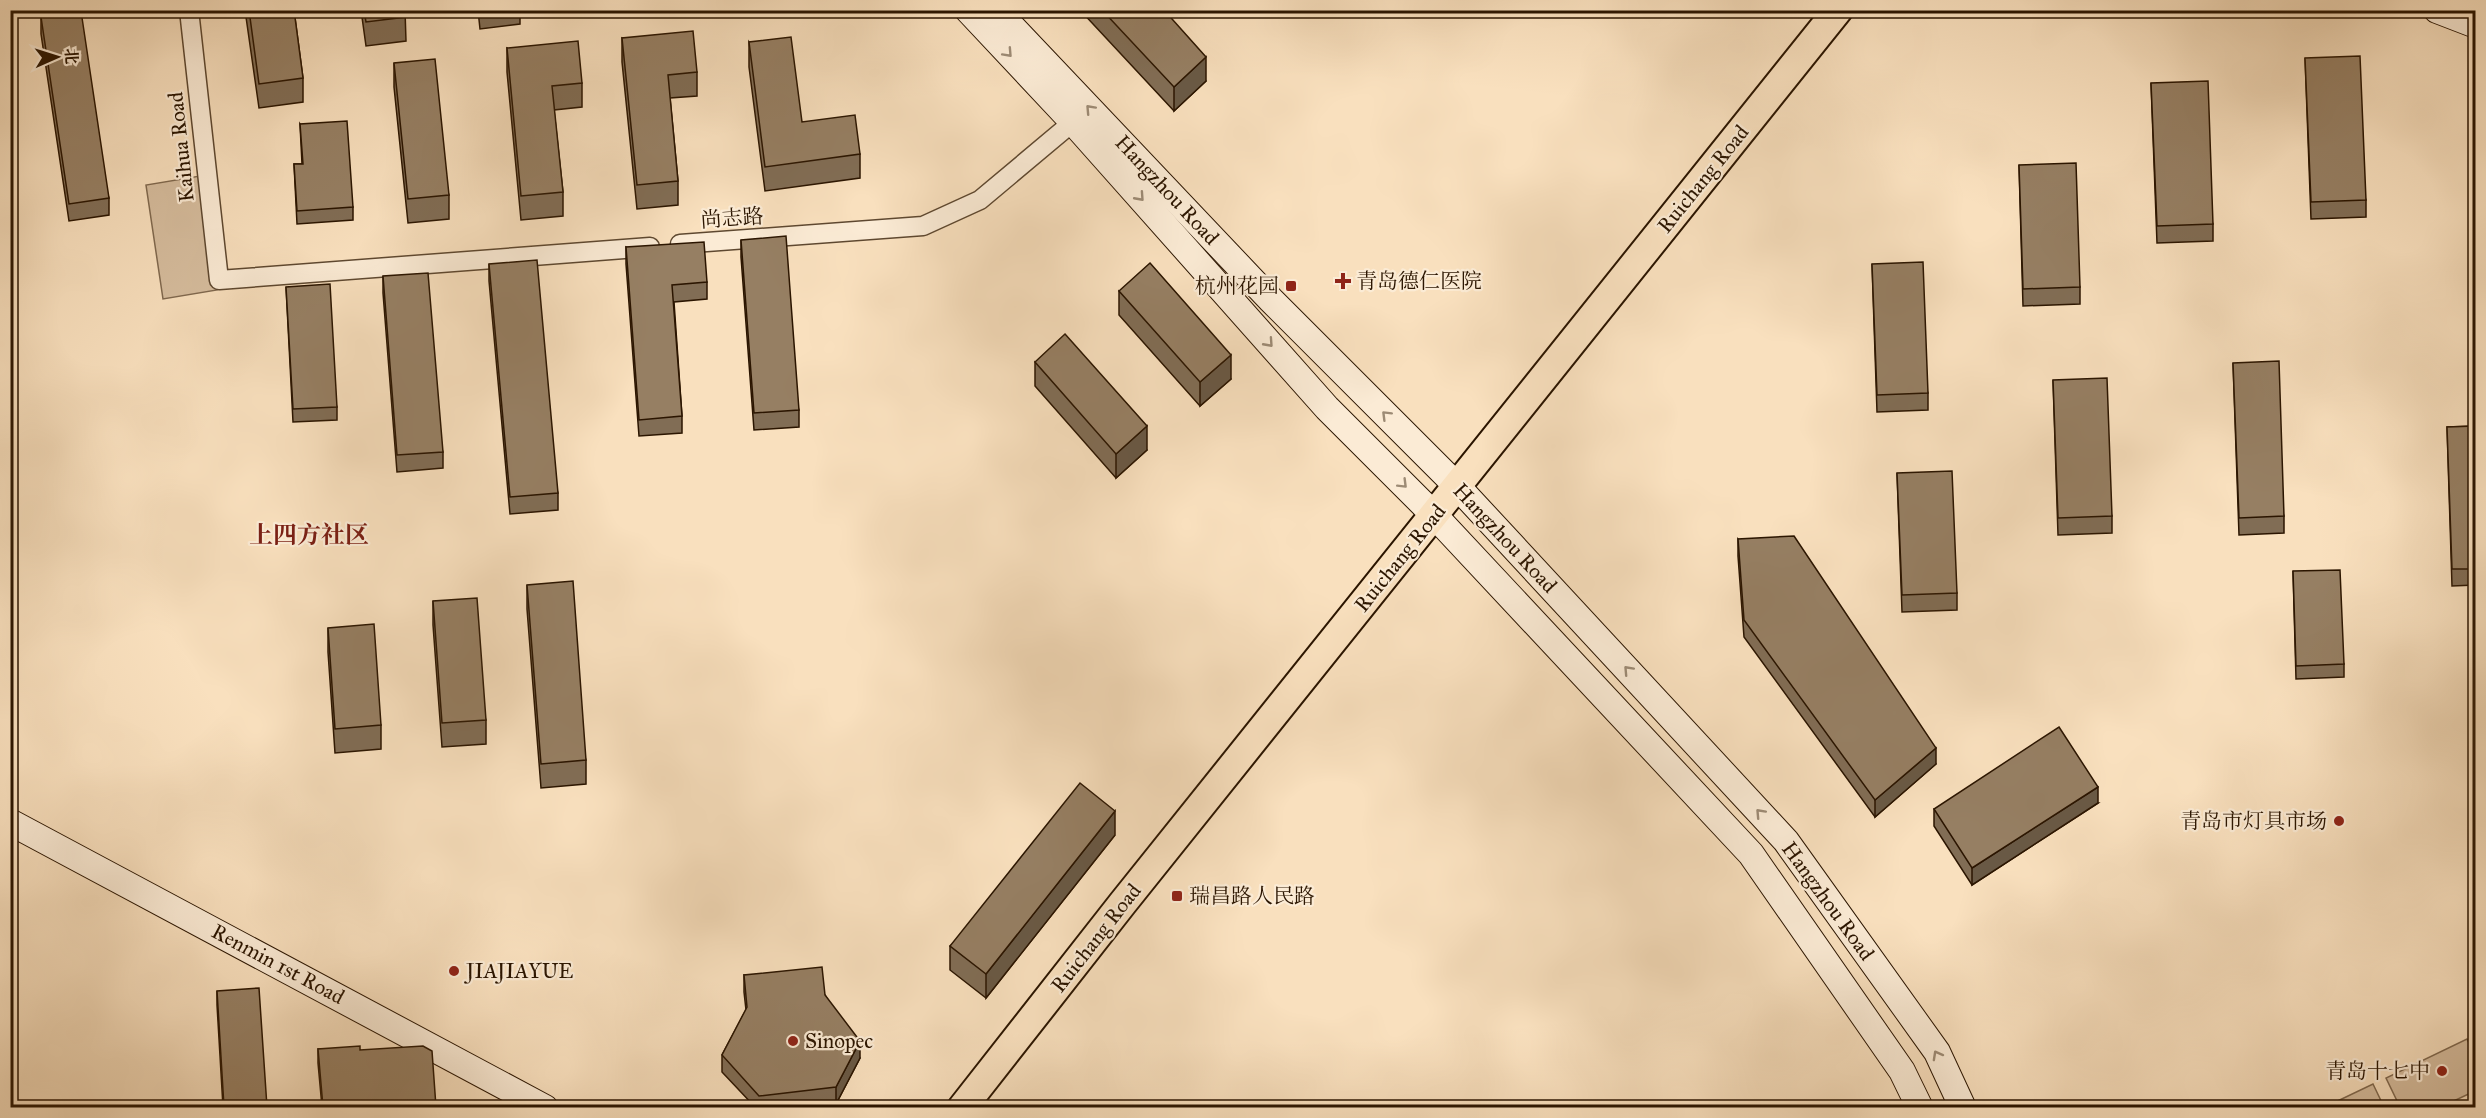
<svg xmlns="http://www.w3.org/2000/svg" width="2486" height="1118" font-family="'IM FELL Great Primer','Noto Serif SC',serif">
  <rect width="100%" height="100%" fill="#f9e0be"/>
  <filter id="stains"><feTurbulence type="fractalNoise" baseFrequency=".00333" numOctaves="4"/><feColorMatrix values="0 0 0 0 .2 0 0 0 0 .09 0 0 0 0 .02 0 0 0 .5 -.17"/></filter>
  <radialGradient id="worn" r=".72"><stop offset=".6" stop-color="#630" stop-opacity="0"/><stop offset="1" stop-color="#630" stop-opacity=".3"/></radialGradient>
  <!-- green -->
  <g fill="#d6bd9e" stroke="#80694f" stroke-width="1.5">
    <polygon points="200,176 217,290 163,299 146,185"/>
    <polygon points="2467,1039 2475,1056 2475,1091 2441,1107 2400,1107 2386,1078"/>
    <polygon points="2373,1084 2384,1107 2325,1107"/>
  </g>
  <g fill="none" stroke-linecap="round" stroke-linejoin="round">
    <defs>
      <g id="street">
        <polyline points="189,10 219,280 650,247"/>
        <polyline points="680,244 923,226 980,200 1073,122"/>
      </g>
      <g id="secondary">
        <polyline points="968,10 1073,122 1327,408 1434,515 1751,854 1902,1071 1920,1108"/>
        <polyline points="996,10 1271,300 1457,486 1786,841 1937,1052 1963,1108"/>
        <polyline points="2437,10 2476,25"/>
        <polyline points="10,822 545,1108"/>
      </g>
      <polyline id="primary" points="962,1108 1122,904 1838,10"/>
    </defs>
    <!-- street casing -->
    <use href="#street" stroke="#5e4830" stroke-width="21"/>
    <!-- secondary casing -->
    <use href="#secondary" stroke="#2b1500" stroke-width="28"/>
    <!-- primary casing -->
    <use href="#primary" stroke="#2b1500" stroke-width="32"/>
    <!-- street -->
    <use href="#street" stroke="#fbebd5" stroke-width="18"/>
    <!-- secondary -->
    <use href="#secondary" stroke="#fbebd5" stroke-width="26"/>
    <!-- primary -->
    <use href="#primary" stroke="#f9e0be" stroke-width="28"/>
  </g>
  <!-- wall -->
  <g fill="#816d55" stroke="#2b1500" stroke-width="1.5">
    <polygon points="245,10 294,10 303,78 303,102 259,108"/>
    <polygon points="361,10 405,10 406,41 366,46"/>
    <polygon points="478,10 520,10 520,24 480,29"/>
    <polygon points="1080,10 1164,10 1206,81 1174,111"/>
    <polygon points="41,17 109,198 109,215 69,221 41,34"/>
    <polygon points="622,38 697,72 697,96 670,98 678,181 678,205 637,209 622,62"/>
    <polygon points="749,42 802,122 860,154 860,178 765,191 749,67"/>
    <polygon points="507,48 582,83 582,107 554,110 563,192 563,216 521,220 507,72"/>
    <polygon points="2305,58 2366,200 2366,217 2311,219"/>
    <polygon points="394,63 449,195 449,219 408,223 394,87"/>
    <polygon points="2151,83 2213,224 2213,241 2157,243"/>
    <polygon points="300,124 353,207 353,220 297,224 294,164 302,164"/>
    <polygon points="2019,165 2080,287 2080,304 2023,306"/>
    <polygon points="741,240 799,410 799,427 754,430 741,257"/>
    <polygon points="626,247 707,282 707,299 674,302 682,416 682,433 639,436 626,264"/>
    <polygon points="489,264 558,493 558,510 510,514 489,281"/>
    <polygon points="1872,264 1928,393 1928,410 1877,412"/>
    <polygon points="383,276 443,452 443,468 397,472 383,293"/>
    <polygon points="286,287 337,407 337,420 293,422"/>
    <polygon points="1119,291 1231,379 1200,406 1119,315"/>
    <polygon points="10,349 16,388 16,401 10,402"/>
    <polygon points="1035,362 1147,450 1116,478 1035,386"/>
    <polygon points="2233,363 2284,516 2284,533 2239,535"/>
    <polygon points="2053,380 2112,516 2112,533 2058,535"/>
    <polygon points="2475,426 2475,585 2452,586 2447,427"/>
    <polygon points="1897,473 1957,593 1957,610 1902,612"/>
    <polygon points="1738,539 1936,764 1875,817 1744,637 1738,556"/>
    <polygon points="2293,571 2344,664 2344,677 2296,679"/>
    <polygon points="527,585 586,760 586,784 541,788 527,609"/>
    <polygon points="433,601 486,720 486,744 442,747 433,625"/>
    <polygon points="328,628 381,725 381,749 335,753 328,652"/>
    <polygon points="2098,803 1972,885 1934,826 1934,809"/>
    <polygon points="1115,835 986,998 950,970 950,946"/>
    <polygon points="744,975 825,995 860,1058 836,1104 805,1107 755,1107 722,1072 722,1055 746,1010 744,992"/>
    <polygon points="217,991 267,1107 223,1107 217,1005"/>
    <polygon points="318,1049 360,1050 436,1107 322,1107 318,1063"/>
  </g>
  <!-- shaded-wall -->
  <g fill="#695945" stroke="#2b1500" stroke-width="1.5">
    <polygon points="1206,57 1206,81 1174,111 1174,87"/>
    <polygon points="1231,355 1231,379 1200,406 1200,382"/>
    <polygon points="1147,426 1147,450 1116,478 1116,454"/>
    <polygon points="1936,748 1936,764 1875,817 1875,800"/>
    <polygon points="2098,787 2098,803 1972,885 1972,868"/>
    <polygon points="1115,811 1115,835 986,998 986,974"/>
    <polygon points="860,1041 860,1058 836,1104 836,1087"/>
  </g>
  <!-- building -->
  <g fill="#967f63" stroke="#2b1500" stroke-width="1.5">
    <polygon points="249,10 294,10 303,78 259,84"/>
    <polygon points="364,10 405,10 406,17 366,22"/>
    <polygon points="1102,10 1164,10 1206,57 1174,87"/>
    <polygon points="81,11 109,198 69,204 41,17"/>
    <polygon points="693,31 697,72 668,75 678,181 637,185 622,38"/>
    <polygon points="791,37 802,122 855,115 860,154 765,167 749,42"/>
    <polygon points="578,41 582,83 552,86 563,192 521,196 507,48"/>
    <polygon points="2360,56 2366,200 2311,202 2305,58"/>
    <polygon points="435,59 449,195 408,199 394,63"/>
    <polygon points="2208,81 2213,224 2157,226 2151,83"/>
    <polygon points="347,121 353,207 297,211 294,164 303,164 300,124"/>
    <polygon points="2076,163 2080,287 2023,289 2019,165"/>
    <polygon points="786,236 799,410 754,413 741,240"/>
    <polygon points="704,242 707,282 672,285 682,416 639,420 626,247"/>
    <polygon points="537,260 558,493 510,497 489,264"/>
    <polygon points="1923,262 1928,393 1877,395 1872,264"/>
    <polygon points="1150,263 1231,355 1200,382 1119,291"/>
    <polygon points="428,273 443,452 397,455 383,276"/>
    <polygon points="330,284 337,407 293,409 286,287"/>
    <polygon points="1065,334 1147,426 1116,454 1035,362"/>
    <polygon points="10,349 16,388 10,389"/>
    <polygon points="2279,361 2284,516 2239,518 2233,363"/>
    <polygon points="2107,378 2112,516 2058,518 2053,380"/>
    <polygon points="2475,426 2475,569 2452,569 2447,427"/>
    <polygon points="1952,471 1957,593 1902,595 1897,473"/>
    <polygon points="1794,536 1936,748 1875,800 1744,620 1738,539"/>
    <polygon points="2340,570 2344,664 2296,666 2293,571"/>
    <polygon points="573,581 586,760 541,764 527,585"/>
    <polygon points="477,598 486,720 442,723 433,601"/>
    <polygon points="374,624 381,725 335,729 328,628"/>
    <polygon points="2059,727 2098,787 1972,868 1934,809"/>
    <polygon points="1080,783 1115,811 986,974 950,946"/>
    <polygon points="822,967 825,995 860,1041 836,1087 759,1096 722,1055 747,1007 744,975"/>
    <polygon points="259,988 267,1107 224,1107 217,991"/>
    <polygon points="360,1046 360,1050 423,1046 432,1051 436,1107 323,1107 318,1049"/>
  </g>
  <!-- one-way arrows -->
  <defs><path id="oneway-chevron" d="M-2-3.5L2.5 0L-2 3.5" fill="none" stroke-width="1.6" stroke-linecap="round" stroke-linejoin="round" transform="scale(1.5)"/></defs>
  <g stroke="#9d8b75">
    <use href="#oneway-chevron" transform="translate(1008 53) rotate(47)"/>
    <use href="#oneway-chevron" transform="translate(1090 109) rotate(-133)"/>
    <use href="#oneway-chevron" transform="translate(1140 197) rotate(48)"/>
    <use href="#oneway-chevron" transform="translate(1269 343) rotate(48)"/>
    <use href="#oneway-chevron" transform="translate(1386 415) rotate(-135)"/>
    <use href="#oneway-chevron" transform="translate(1403 484) rotate(45)"/>
    <use href="#oneway-chevron" transform="translate(1628 670) rotate(-133)"/>
    <use href="#oneway-chevron" transform="translate(1760 813) rotate(-133)"/>
    <use href="#oneway-chevron" transform="translate(1937 1055) rotate(-119)"/>
  </g>
  <!-- markers -->
  <g fill="#8f2418" stroke="#fbebd5" stroke-width="2">
    <path d="M1340 272h6v6h6v6h-6v6h-6v-6h-6v-6h6z"/>
    <rect x="1285" y="280" width="12" height="12" rx="3"/>
    <circle cx="2339" cy="821" r="6"/>
    <rect x="1171" y="890" width="12" height="12" rx="3"/>
    <circle cx="454" cy="971" r="6"/>
    <circle cx="793" cy="1041" r="6"/>
    <circle cx="2442" cy="1071" r="6"/>
  </g>
  <g text-anchor="middle" dominant-baseline="central" stroke-width="4.5" stroke-linejoin="round" paint-order="stroke">
    <!-- street labels -->
    <g font-size="21" fill="#2b1500" stroke="#fbebd5">
      <text transform="translate(181 147) rotate(-96)">Kaihua Road</text>
      <text transform="translate(1703 179) rotate(-51)">Ruichang Road</text>
      <text transform="translate(1167 190) rotate(47)">Hangzhou Road</text>
      <text transform="translate(732 218) rotate(-4)">尚志路</text>
      <text transform="translate(1505 538) rotate(47)">Hangzhou Road</text>
      <text transform="translate(1400 558) rotate(-51)">Ruichang Road</text>
      <text transform="translate(1828 901) rotate(54)">Hangzhou Road</text>
      <text transform="translate(1096 938) rotate(-52)">Ruichang Road</text>
      <text transform="translate(278 964) rotate(28)">Renmin 1st Road</text>
    </g>
    <!-- poi labels -->
    <g font-size="21" fill="#2b1500" stroke="#fbebd5" text-anchor="start">
      <text x="1356" y="281">青岛德仁医院</text>
      <text x="1279" y="286" text-anchor="end">杭州花园</text>
      <text x="2327" y="821" text-anchor="end">青岛市灯具市场</text>
      <text x="1189" y="896">瑞昌路人民路</text>
      <text x="466" y="971">JIAJIAYUE</text>
      <text x="805" y="1041">Sinopec</text>
      <text x="2430" y="1071" text-anchor="end">青岛十七中</text>
    </g>
    <!-- quarter labels -->
    <g font-size="24" font-weight="bold" fill="#7a1f14" stroke="#fbebd5">
      <text x="309" y="535">上四方社区</text>
    </g>
  </g>
  <!-- margin -->
  <rect width="2486" height="1118" fill="none" stroke="#f9e0be" stroke-width="36"/>
  <rect x="12" y="12" width="2462" height="1094" fill="none" stroke="#2b1500" stroke-width="3"/>
  <rect x="18" y="18" width="2450" height="1082" fill="none" stroke="#2b1500" stroke-width="1.5"/>
  <!-- north arrow -->
  <g transform="translate(57 57) rotate(87)" stroke="#fbebd5" stroke-width="4.5" paint-order="stroke">
  <path d="M0-4.5L10 22L0 15L-10 22Z" fill="#2b1500"/>
  <text y="-9" font-size="16" font-weight="bold" text-anchor="middle" fill="#2b1500">北</text>
  </g>
  <rect width="100%" height="100%" filter="url(#stains)"/>
  <rect width="100%" height="100%" fill="url(#worn)"/>
</svg>
